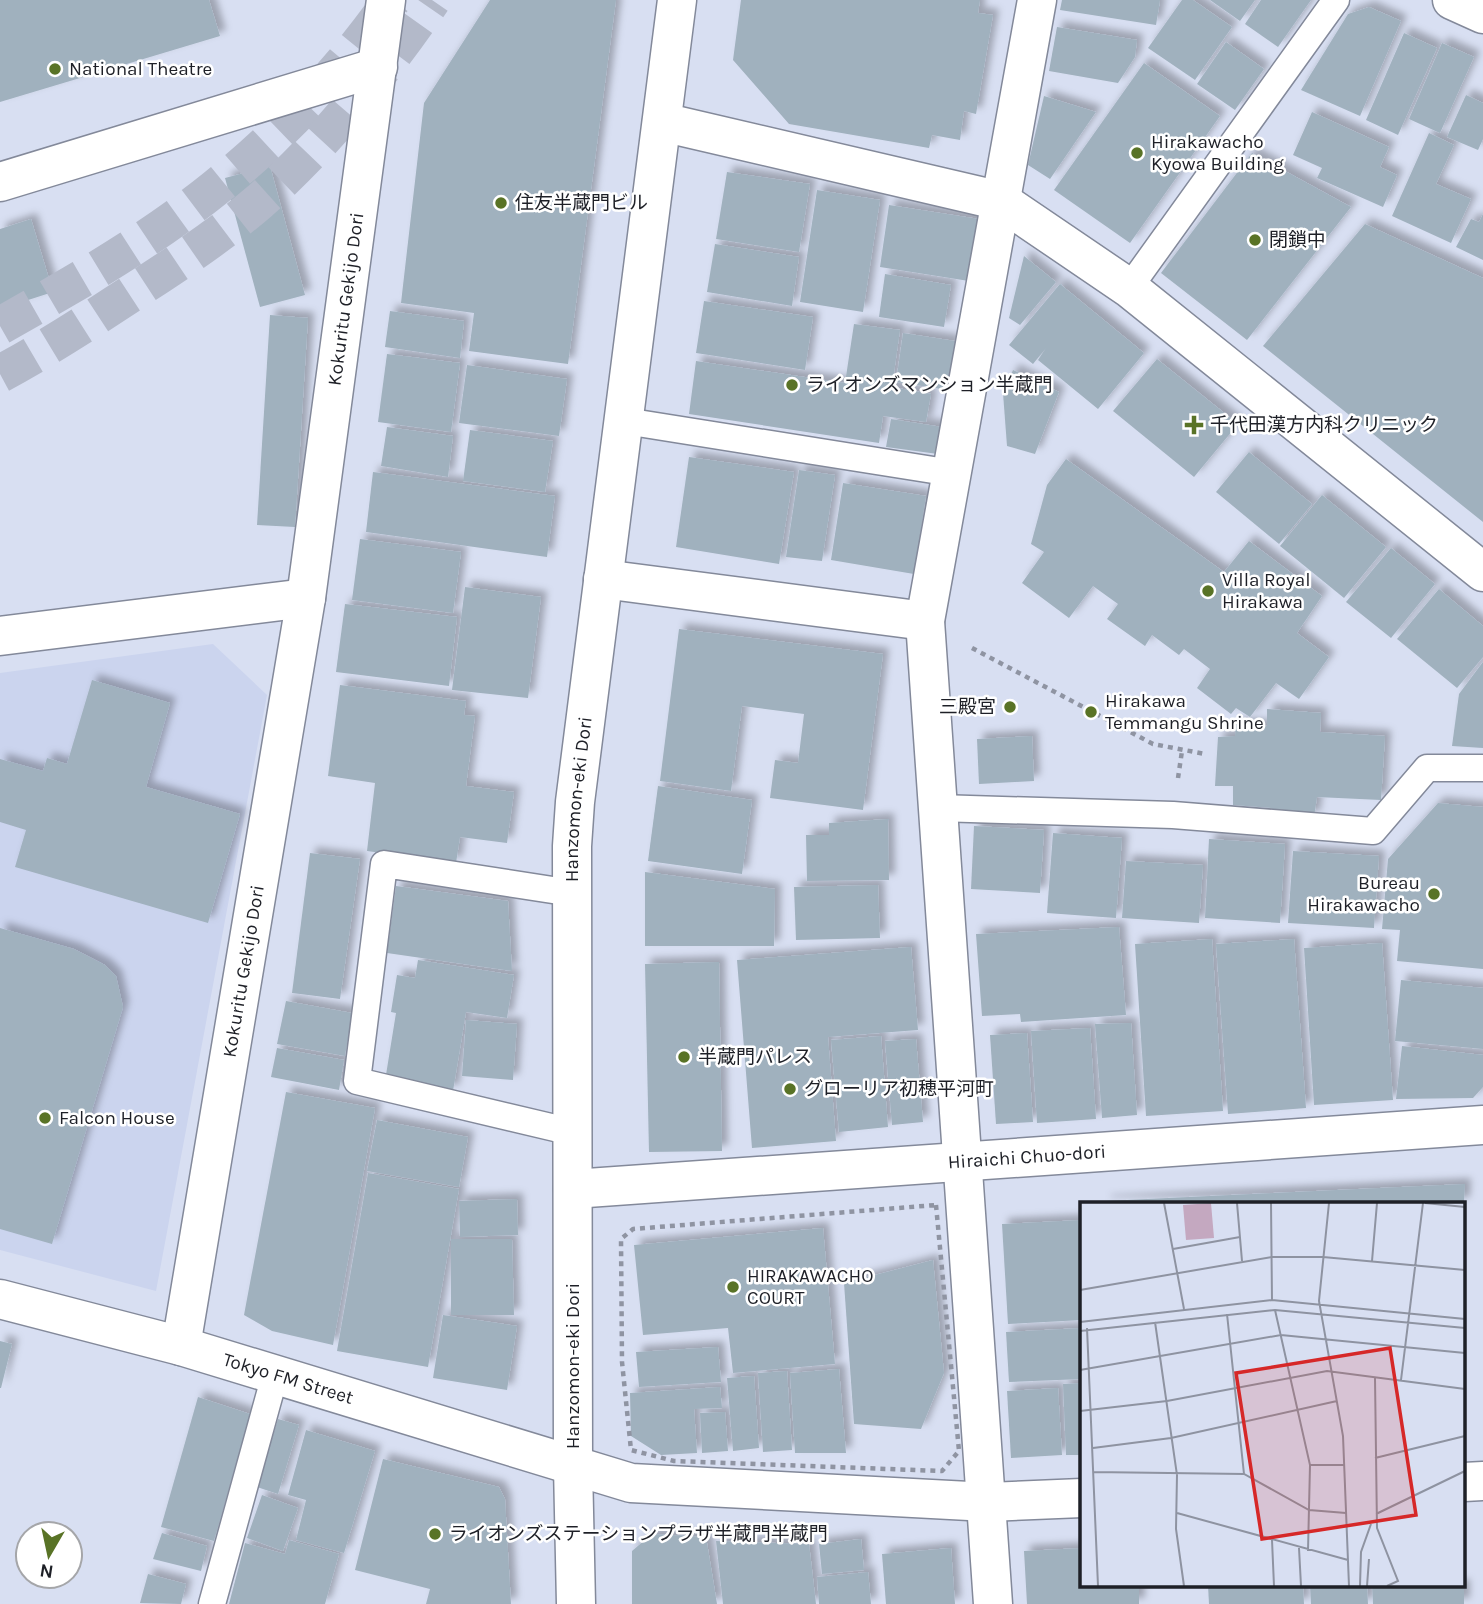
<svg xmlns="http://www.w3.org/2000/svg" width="1483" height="1604" font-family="Karla,'Noto Sans JP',sans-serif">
  <defs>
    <filter id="shadow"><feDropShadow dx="6" dy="-6" stdDeviation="3.5" flood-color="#0004"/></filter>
  </defs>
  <rect width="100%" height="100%" fill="#d8dff2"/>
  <!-- built -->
  <polygon fill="#cbd4ee" points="213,644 267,695 156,1291 0,1250 0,673"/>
  <!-- building -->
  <g fill="#a0b1be" filter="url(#shadow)">
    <polygon points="0,0 209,0 220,36 0,102"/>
    <polygon points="490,0 616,0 568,364 469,351 474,313 401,303 424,103"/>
    <polygon points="741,0 980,0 978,13 993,15 976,114 964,111 960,140 932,135 929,148 789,124 733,60"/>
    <polygon points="1062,0 1160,0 1156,25 1060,10"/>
    <polygon points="1182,0 1193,0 1232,27 1195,80 1148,48"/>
    <polygon points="1210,0 1255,0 1240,21"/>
    <polygon points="1261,0 1311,0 1278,47 1245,24"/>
    <polygon points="1369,7 1401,21 1360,116 1301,90 1348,14"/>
    <polygon points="1057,27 1137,40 1135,57 1118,83 1049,71"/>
    <polygon points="1404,33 1437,48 1398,135 1366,120"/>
    <polygon points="1226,42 1264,69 1235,110 1197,84"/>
    <polygon points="1442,43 1474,57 1440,133 1409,119"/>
    <polygon points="1144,63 1220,116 1130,243 1054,190"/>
    <polygon points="1466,95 1483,103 1483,139 1478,150 1447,137"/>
    <polygon points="1044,96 1096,112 1050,179 1028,165"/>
    <polygon points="1312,112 1389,147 1380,167 1397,175 1383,207 1317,178 1322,168 1293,155"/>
    <polygon points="1429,133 1454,145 1436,184 1471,199 1451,243 1392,216"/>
    <polygon points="1252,153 1351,207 1247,340 1161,273"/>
    <polygon points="270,166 305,295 260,307 225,178"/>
    <polygon points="727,172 810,184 799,252 716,239"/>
    <polygon points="817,190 880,200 863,312 800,302"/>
    <polygon points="889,205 979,219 969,281 880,267"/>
    <polygon points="1483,214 1483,260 1456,247 1471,219 1479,222"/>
    <polygon points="31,219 53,292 0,309 0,229"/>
    <polygon points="1365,224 1483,278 1483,522 1263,346"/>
    <polygon points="715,244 799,257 792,306 707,292"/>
    <polygon points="1024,256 1056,282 1020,325 1009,318"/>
    <polygon points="885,274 951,285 944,327 879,317"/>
    <polygon points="1060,284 1144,353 1098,409 1038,360 1046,348 1033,364 1009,345"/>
    <polygon points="704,301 813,317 805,370 696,353"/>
    <polygon points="390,311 464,321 460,358 385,347"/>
    <polygon points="270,315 308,318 295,527 257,525"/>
    <polygon points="854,324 900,330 892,387 931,394 926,422 883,416 879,443 689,414 696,361 845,383"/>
    <polygon points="903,333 955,341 948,390 896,382"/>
    <polygon points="387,354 460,363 451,432 378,422"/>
    <polygon points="1157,359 1238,424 1194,477 1113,411"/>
    <polygon points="467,365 567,379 559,436 459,423"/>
    <polygon points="1013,370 1059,392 1035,454 1007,446 1003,393"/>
    <polygon points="891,419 942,427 938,454 886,447"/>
    <polygon points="387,427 453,436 448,477 381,466"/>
    <polygon points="470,430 553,441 545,492 463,481"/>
    <polygon points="1249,452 1312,504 1279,544 1216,492"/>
    <polygon points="689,457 794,472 779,564 676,547"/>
    <polygon points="1066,459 1224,572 1249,541 1322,596 1297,633 1329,657 1299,699 1276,683 1250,717 1236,708 1231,714 1197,688 1210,669 1184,649 1179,655 1152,635 1145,646 1107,619 1118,604 1093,586 1069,618 1022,583 1044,552 1031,544 1047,485"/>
    <polygon points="799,470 835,475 822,561 786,557"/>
    <polygon points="373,472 555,496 547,557 366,532"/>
    <polygon points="843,483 926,496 914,574 831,560"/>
    <polygon points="1322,495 1386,547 1344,598 1280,546"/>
    <polygon points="360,539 461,552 453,613 352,600"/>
    <polygon points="1391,548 1435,584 1391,638 1346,602"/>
    <polygon points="465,587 541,597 528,698 452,690"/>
    <polygon points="1439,589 1483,626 1483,657 1457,688 1397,639"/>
    <polygon points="345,604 457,617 449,686 336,672"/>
    <polygon points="679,629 883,654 863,810 770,798 775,760 798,763 804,714 742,706 731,791 660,781"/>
    <polygon points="1483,662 1483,748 1452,746 1459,694"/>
    <polygon points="92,680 170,703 146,787 240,814 208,923 15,867 26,830 0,822 0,759 43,771 47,758 67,764"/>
    <polygon points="340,685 466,701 464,715 475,716 466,786 514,792 507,843 460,837 456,863 367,851 375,783 328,776"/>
    <polygon points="1267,709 1321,713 1320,732 1385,736 1381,800 1317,797 1314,817 1272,815 1271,808 1233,805 1233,786 1215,786 1218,737 1235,736 1236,723 1267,726"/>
    <polygon points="1032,736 1034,781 979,784 977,739"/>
    <polygon points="658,786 752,800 742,874 648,861"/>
    <polygon points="1438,803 1483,807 1483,969 1397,961 1400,930 1382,929 1388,859"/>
    <polygon points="888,819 889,880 807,881 806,835 829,835 829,823"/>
    <polygon points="974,826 1044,830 1040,893 971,889"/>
    <polygon points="1053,833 1122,838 1116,918 1047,913"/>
    <polygon points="1209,839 1285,844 1280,923 1205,918"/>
    <polygon points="1293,851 1379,856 1374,928 1288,923"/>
    <polygon points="310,853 360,859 340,999 292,993"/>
    <polygon points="1126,861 1203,865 1199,923 1122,918"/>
    <polygon points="645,872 775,889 774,946 645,946"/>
    <polygon points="878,885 880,938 796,940 794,887"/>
    <polygon points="396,886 508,901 512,971 387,953"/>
    <polygon points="1119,927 1126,1015 1021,1022 1020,1014 982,1016 976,934"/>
    <polygon points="0,928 74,949 105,965 116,976 123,1007 52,1244 0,1229"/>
    <polygon points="1212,939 1223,1111 1146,1116 1135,944"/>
    <polygon points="1294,939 1306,1108 1228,1114 1216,944"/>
    <polygon points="1382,943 1393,1100 1314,1105 1304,948"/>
    <polygon points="911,947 918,1030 828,1037 836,1141 752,1148 737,960"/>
    <polygon points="418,960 514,975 507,1018 466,1012 453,1091 385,1081 396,1013 391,1012 397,975 415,978"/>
    <polygon points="719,962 722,1151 649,1152 645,964"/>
    <polygon points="1401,980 1483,988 1483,1049 1395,1041"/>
    <polygon points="286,1001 352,1013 345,1056 277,1044"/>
    <polygon points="466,1020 517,1024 513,1080 462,1076"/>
    <polygon points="1131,1023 1137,1115 1102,1118 1095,1024"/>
    <polygon points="1090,1028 1096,1119 1037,1123 1031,1031"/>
    <polygon points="1027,1033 1033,1122 996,1124 990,1035"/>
    <polygon points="881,1036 888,1127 839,1132 831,1040"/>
    <polygon points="916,1039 923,1122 892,1125 885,1041"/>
    <polygon points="1402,1046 1483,1055 1483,1087 1473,1098 1396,1099"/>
    <polygon points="277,1048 344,1060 339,1090 271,1077"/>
    <polygon points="286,1092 375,1108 333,1345 272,1331 244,1315"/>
    <polygon points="377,1120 468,1137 459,1187 367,1171"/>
    <polygon points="368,1173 459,1189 428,1367 337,1351"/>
    <polygon points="1465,1184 1464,1203 1105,1203 1105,1201"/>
    <polygon points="517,1199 518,1235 460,1237 459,1201"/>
    <polygon points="1082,1220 1082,1320 1008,1324 1002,1224"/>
    <polygon points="823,1228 835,1364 733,1373 728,1328 643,1335 634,1245"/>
    <polygon points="451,1239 512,1239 514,1315 451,1315"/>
    <polygon points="933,1260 944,1373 921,1429 854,1424 844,1283"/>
    <polygon points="443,1315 517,1326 507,1390 433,1378"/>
    <polygon points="1082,1328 1082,1379 1009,1382 1006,1332"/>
    <polygon points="0,1341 12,1344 1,1388 0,1388"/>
    <polygon points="718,1347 721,1382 639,1387 636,1352"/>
    <polygon points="839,1369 846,1453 795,1453 790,1373"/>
    <polygon points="787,1371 792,1450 763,1452 758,1373"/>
    <polygon points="754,1376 759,1448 733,1451 727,1378"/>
    <polygon points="1082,1383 1082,1455 1066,1455 1063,1384"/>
    <polygon points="720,1387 722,1408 694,1409 697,1453 661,1455 631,1436 630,1393"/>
    <polygon points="1058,1388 1062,1455 1011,1458 1007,1391"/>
    <polygon points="198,1397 250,1414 214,1541 161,1527"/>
    <polygon points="725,1412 728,1451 702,1453 700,1413"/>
    <polygon points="278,1419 299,1425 278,1494 257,1487"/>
    <polygon points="306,1430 375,1451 344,1553 296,1540 306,1500 288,1495"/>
    <polygon points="383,1459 499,1487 505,1499 511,1604 426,1604 430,1589 355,1570"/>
    <polygon points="262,1495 298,1508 283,1551 247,1538"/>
    <polygon points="162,1533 207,1546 201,1571 153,1559"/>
    <polygon points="652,1534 706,1537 717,1604 632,1604 632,1551"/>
    <polygon points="861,1539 864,1570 822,1574 819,1544"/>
    <polygon points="289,1540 339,1554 325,1604 229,1604 245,1543 285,1554"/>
    <polygon points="716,1541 809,1544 816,1604 723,1604"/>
    <polygon points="951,1548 955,1604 886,1604 882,1554"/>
    <polygon points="1082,1548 1082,1585 1139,1585 1139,1604 1027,1604 1024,1551"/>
    <polygon points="868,1572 871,1604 819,1604 817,1577"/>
    <polygon points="148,1574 186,1584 181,1604 140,1603"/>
    <polygon points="1208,1585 1303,1585 1304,1604 1209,1604"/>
    <polygon points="1310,1585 1367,1585 1368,1604 1311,1604"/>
    <polygon points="1372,1585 1464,1585 1464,1604 1373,1604"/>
  </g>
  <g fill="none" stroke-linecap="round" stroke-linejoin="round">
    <!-- highway-tunnel -->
    <g stroke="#b3b9c9" stroke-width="38" stroke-dasharray="38 19" stroke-linecap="butt">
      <path d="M0,326c74,-42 148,-84 214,-137 67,-54 129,-119 178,-189"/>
      <path d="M0,374c50,-27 97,-58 144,-89 40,-26 80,-53 116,-84 66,-59 122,-128 172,-201"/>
    </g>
    <defs>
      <g id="lane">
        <polyline points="1129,288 1336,0"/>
        <polyline points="625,421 952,473"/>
        <polyline points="938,808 1173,815 1373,831 1427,768 1483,768"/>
        <polyline points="572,893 384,864 357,1081 572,1132"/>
        <polyline points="212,1604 275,1375"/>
      </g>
      <g id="street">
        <polyline points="1452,0 1483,14"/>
        <polyline points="662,122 1001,201 1129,288 1483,572"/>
        <polyline points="603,579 925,621"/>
        <polyline points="0,636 306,598"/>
        <path id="s1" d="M573,1189l910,-64"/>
        <path id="s2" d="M181,1346l125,-748 80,-598"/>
        <polyline points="993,1604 925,621 1037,0"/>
      </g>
      <g id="secondary">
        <polyline points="0,182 378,67"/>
        <path id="s3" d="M0,1299l181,47 450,137 357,19 94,-4"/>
        <polyline points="1464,1482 1483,1481"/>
        <path id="s4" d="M576,1604l-3,-138 -1,-620 3,-44 102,-802"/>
      </g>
    </defs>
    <!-- lane casing -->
    <use href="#lane" stroke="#83899a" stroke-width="29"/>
    <!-- street casing -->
    <use href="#street" stroke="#83899a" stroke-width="41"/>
    <!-- secondary casing -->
    <use href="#secondary" stroke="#83899a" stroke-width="41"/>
    <!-- path -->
    <g stroke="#8f94a2" stroke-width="4.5" stroke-dasharray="5 5" stroke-linecap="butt">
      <polyline points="972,648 1153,744 1205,754"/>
      <polyline points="1178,778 1182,751"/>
      <polygon points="936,1205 959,1451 942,1471 674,1461 631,1450 622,1362 621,1239 633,1229"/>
    </g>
    <!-- lane -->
    <use href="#lane" stroke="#fff" stroke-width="26"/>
    <!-- street -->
    <use href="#street" stroke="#fff" stroke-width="38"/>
    <!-- secondary -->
    <use href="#secondary" stroke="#fff" stroke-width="38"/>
  </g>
  <!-- markers -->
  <g fill="#597326" stroke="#fff" stroke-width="2.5">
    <circle cx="55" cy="69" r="7"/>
    <circle cx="1137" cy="153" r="7"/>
    <circle cx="501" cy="203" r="7"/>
    <circle cx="1255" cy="240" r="7"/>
    <circle cx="792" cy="385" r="7"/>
    <path d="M1190.5 414.5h7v7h7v7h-7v7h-7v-7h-7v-7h7z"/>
    <circle cx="1208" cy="591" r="7"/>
    <circle cx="1010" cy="707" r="7"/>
    <circle cx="1091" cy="712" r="7"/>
    <circle cx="1434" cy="894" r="7"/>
    <circle cx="684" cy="1057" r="7"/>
    <circle cx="790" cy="1089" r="7"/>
    <circle cx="45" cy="1118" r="7"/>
    <circle cx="733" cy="1287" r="7"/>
    <circle cx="435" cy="1534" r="7"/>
  </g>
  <g text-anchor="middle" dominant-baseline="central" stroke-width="5" stroke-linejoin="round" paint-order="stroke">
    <!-- poi labels -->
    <g font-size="19" fill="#1e2027" stroke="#fff" text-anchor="start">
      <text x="69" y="69">National Theatre</text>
      <text x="1151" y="142">Hirakawacho<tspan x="1151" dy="22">Kyowa Building</tspan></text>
      <text x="515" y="203">住友半蔵門ビル</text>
      <text x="1269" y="240">閉鎖中</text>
      <text x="806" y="385">ライオンズマンション半蔵門</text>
      <text x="1210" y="425">千代田漢方内科クリニック</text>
      <text x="1222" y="580">Villa Royal<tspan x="1222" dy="22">Hirakawa</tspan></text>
      <text x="1105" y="701">Hirakawa<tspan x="1105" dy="22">Temmangu Shrine</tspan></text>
      <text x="996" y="707" text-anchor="end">三殿宮</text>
      <text x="1420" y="883" text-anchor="end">Bureau<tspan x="1420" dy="22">Hirakawacho</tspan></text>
      <text x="698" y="1057">半蔵門パレス</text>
      <text x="804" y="1089">グローリア初穂平河町</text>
      <text x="59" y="1118">Falcon House</text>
      <text x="747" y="1276">HIRAKAWACHO<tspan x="747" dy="22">COURT</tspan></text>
      <text x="449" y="1534">ライオンズステーションプラザ半蔵門半蔵門</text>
    </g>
    <!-- street labels -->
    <g font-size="19" fill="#1e2027" stroke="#fff">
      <text stroke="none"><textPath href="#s2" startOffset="1060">Kokuritu Gekijo Dori</textPath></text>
      <text stroke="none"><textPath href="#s4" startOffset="805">Hanzomon-eki Dori</textPath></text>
      <text stroke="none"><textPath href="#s2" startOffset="380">Kokuritu Gekijo Dori</textPath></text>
      <text stroke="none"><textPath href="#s1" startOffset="455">Hiraichi Chuo-dori</textPath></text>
      <text transform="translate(573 1366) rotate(-90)">Hanzomon-eki Dori</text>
      <text stroke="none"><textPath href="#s3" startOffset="299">Tokyo FM Street</textPath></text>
    </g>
  </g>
  <!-- overview -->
  <g transform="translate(1080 1202)">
    <rect width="385" height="385" fill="#d8dff2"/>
    <path d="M131,1l3,35 -28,2 -3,-35z" fill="#c4a8c0"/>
    <path fill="none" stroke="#8e93a1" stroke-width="2" d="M84,1l20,106M157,1l5,58M191,1l1,97M249,1l-10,98 24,135 6,150M345,1l40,4M93,47l67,-12M292,59l5,-58M0,88l192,-33h51l142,13M195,108l35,155 -2,86M147,112l17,160M0,120l192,-22 193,19M75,120l22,153 -1,54 8,57M7,126l11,258M0,129l195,-21 190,18M0,168l201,-35 184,18M295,176l2,150 21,53 -11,5M321,178l22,-177M0,209l87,-10 160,-30 138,18M13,246l78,-10 166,-37M295,256l90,-22M230,263h34M13,270l151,2 65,36 37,3M97,311l171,47M296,312l89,-43M192,338l2,46M219,346l2,38M280,384l1,-34 10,-28M287,384l2,-27"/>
    <path fill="#d62828" fill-opacity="0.15" stroke="#d62828" stroke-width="3.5" d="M310,146l26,167 -154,24 -26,-166z"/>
    <rect width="385" height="385" fill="none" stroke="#1e2027" stroke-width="3.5"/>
  </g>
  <!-- north arrow -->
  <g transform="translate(49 1555) rotate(189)"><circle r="33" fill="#ffffff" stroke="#a5a6a9" stroke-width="2"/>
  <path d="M0-5L12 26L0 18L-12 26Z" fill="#597326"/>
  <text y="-10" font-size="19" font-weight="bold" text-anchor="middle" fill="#1e2027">N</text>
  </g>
</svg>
